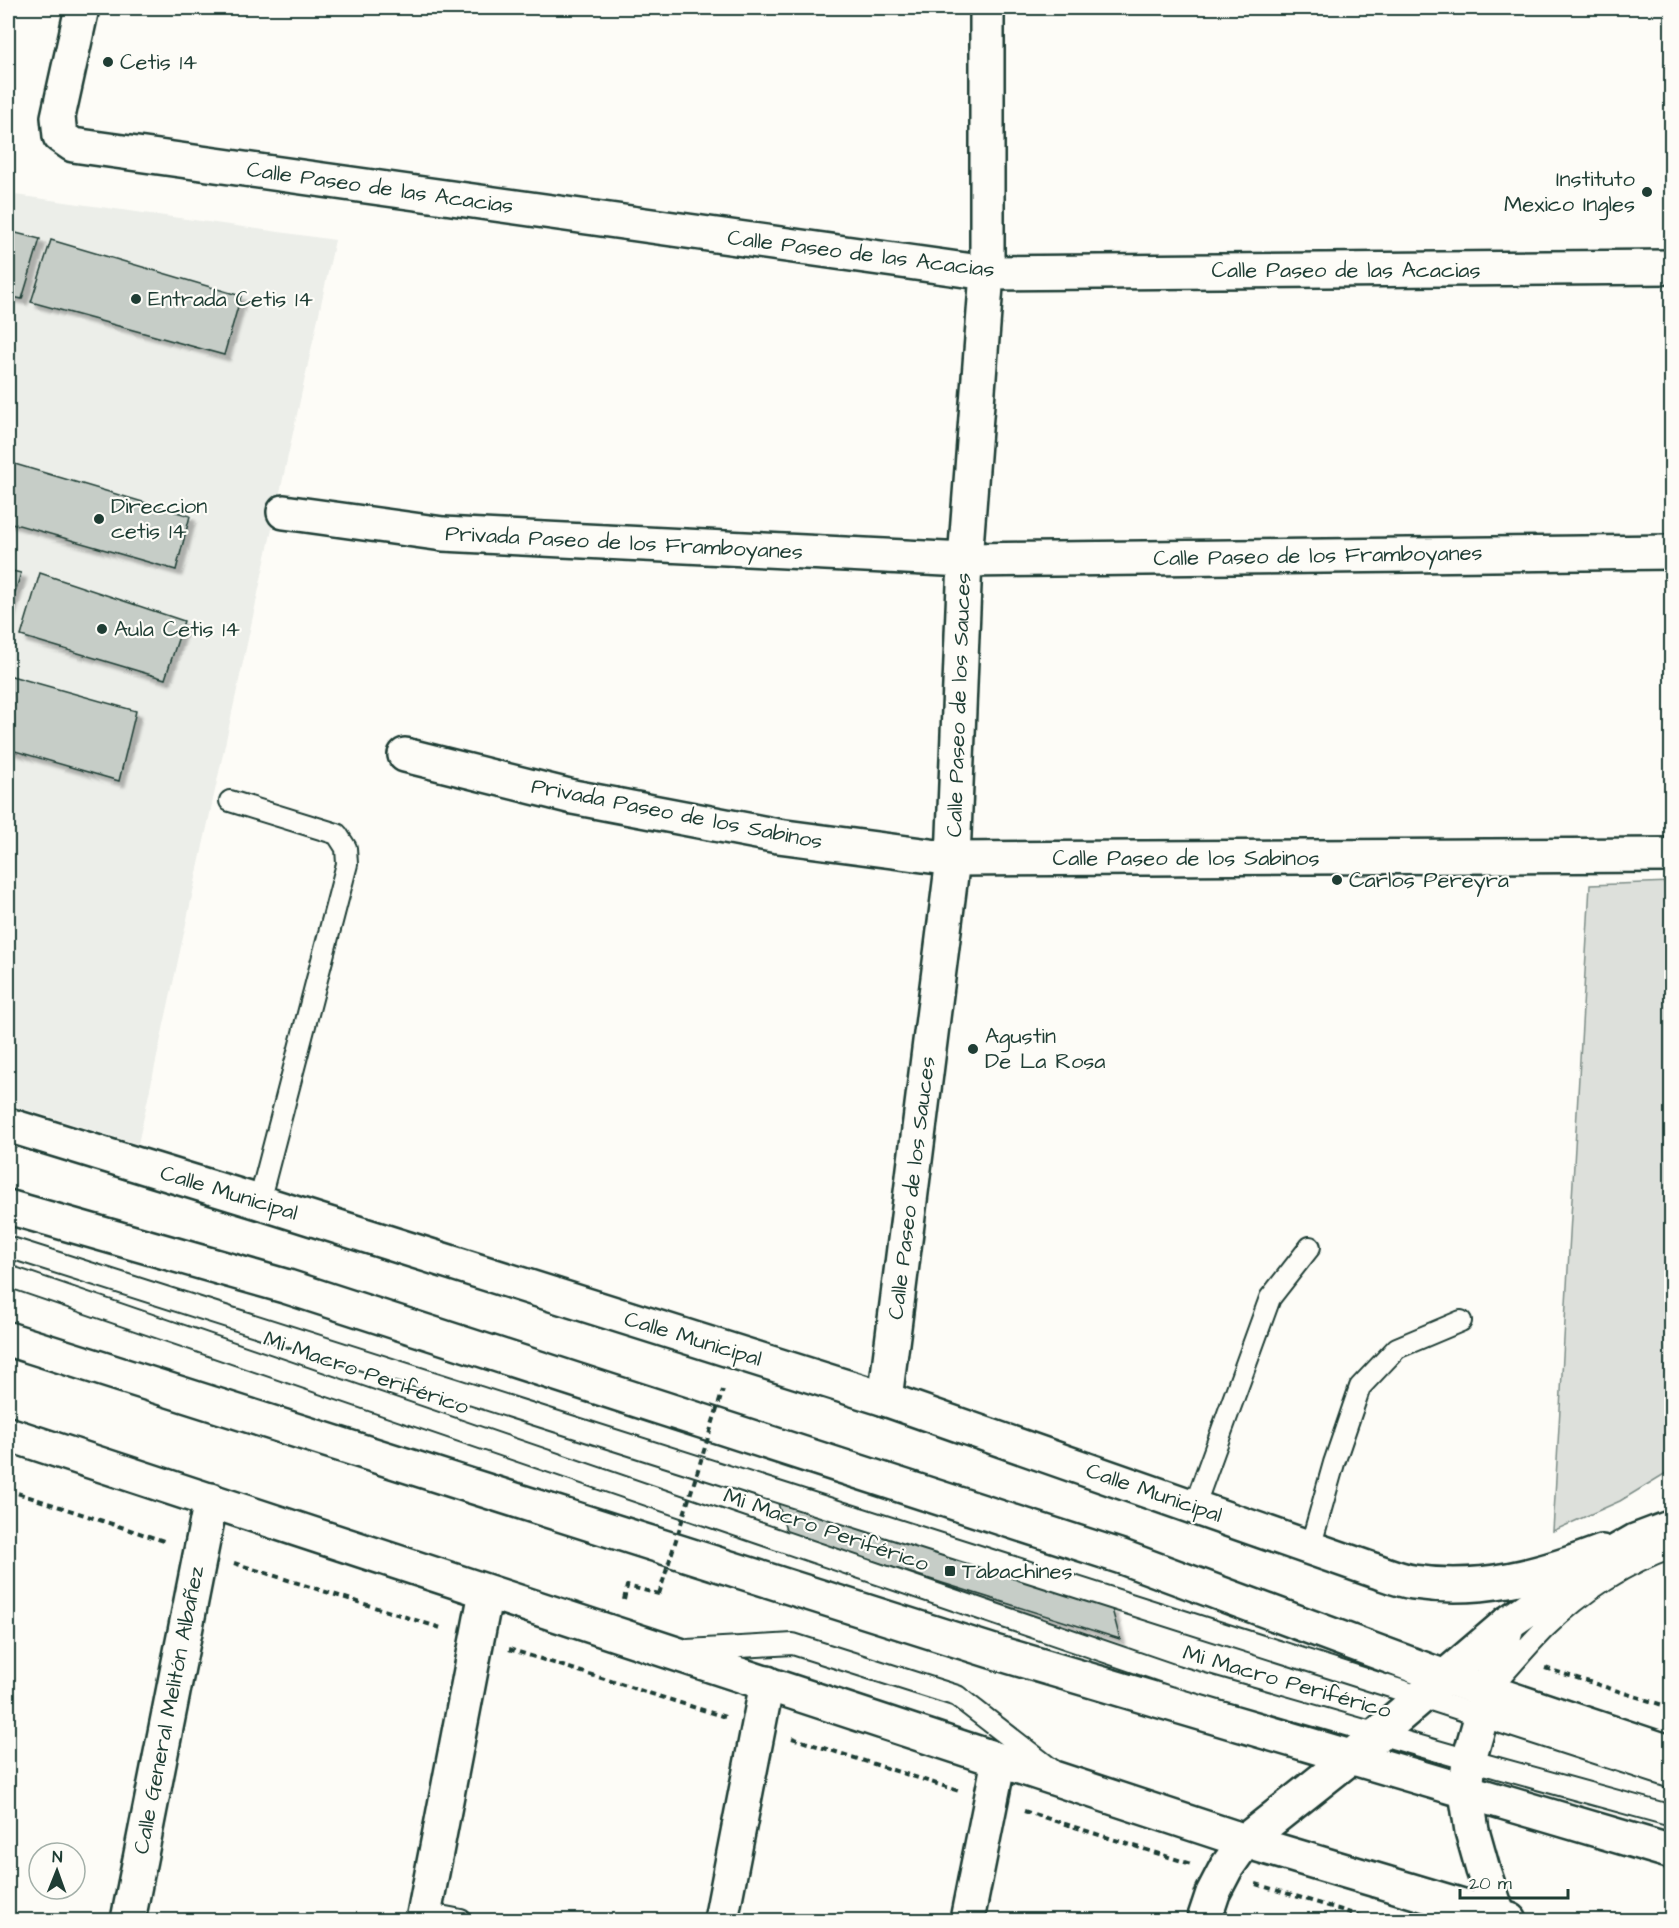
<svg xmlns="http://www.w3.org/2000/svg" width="1679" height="1928" font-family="'Architects Daughter',sans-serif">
  <defs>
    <filter id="shadow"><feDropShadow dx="5.5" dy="5.5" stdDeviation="1.5" flood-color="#0004"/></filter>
  </defs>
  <rect width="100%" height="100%" fill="#fdfcf7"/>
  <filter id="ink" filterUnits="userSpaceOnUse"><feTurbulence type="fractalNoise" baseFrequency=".0167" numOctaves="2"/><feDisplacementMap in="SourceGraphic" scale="12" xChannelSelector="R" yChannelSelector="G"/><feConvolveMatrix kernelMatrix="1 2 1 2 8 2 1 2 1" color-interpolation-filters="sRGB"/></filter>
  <g filter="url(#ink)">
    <!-- built -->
    <polygon fill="#eceee9" points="8,194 335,240 138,1144 8,1104"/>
    <!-- green -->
    <polygon fill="#dde0db" stroke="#7e8e88" stroke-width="1.5" points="1671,882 1671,1470 1620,1501 1553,1531 1590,885"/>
    <!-- building -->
    <g fill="#c6cdc7" stroke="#1f3d34" stroke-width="1.5" filter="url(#shadow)">
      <polygon points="8,231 40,239 22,299 8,296"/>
      <polygon points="51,240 241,296 224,355 31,302"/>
      <polygon points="8,462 190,516 176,570 8,522"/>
      <polygon points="8,570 21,573 8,615"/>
      <polygon points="40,573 184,621 165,679 21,636"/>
      <polygon points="8,675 136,711 119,781 8,749"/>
      <polygon points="778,1503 1112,1609 1120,1639 787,1534"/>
    </g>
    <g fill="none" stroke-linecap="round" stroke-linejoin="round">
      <defs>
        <g id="service">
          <polyline points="230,801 337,834 346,848 347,864 259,1202"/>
          <polyline points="8,1247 1397,1689 1672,1778"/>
          <polyline points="8,1276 1176,1676 1469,1760 1672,1816"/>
          <polyline points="1194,1507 1270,1298 1310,1247"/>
          <polyline points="1310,1548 1334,1463 1360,1387 1397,1348 1461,1321"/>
          <polyline points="687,1650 793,1644 957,1696 1051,1769"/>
          <path d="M1495,1683c17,-18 33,-38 50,-55 36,-35 79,-64 127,-81"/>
          <polyline points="425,1913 461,1920"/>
        </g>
        <g id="minor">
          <polyline points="82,8 58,117 60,136 73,145 987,273 1672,267"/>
          <polyline points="284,512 443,534 965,560 1672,552"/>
          <polyline points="405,755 573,797 778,836 953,859 1672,855"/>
          <path d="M8,1125l251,77 626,197 488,171c13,4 26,10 40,12 68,10 126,-6 189,-30"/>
          <polyline points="885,1399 953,859 965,560 987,273 987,8"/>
          <polyline points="8,1434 1245,1841"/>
          <polyline points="128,1920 211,1500"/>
          <polyline points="423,1920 486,1592"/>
          <polyline points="721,1920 767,1683"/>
          <polyline points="967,1920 999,1760"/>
        </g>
        <g id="tertiary">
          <polyline points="1245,1841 1510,1920"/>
          <polyline points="1499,1917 1483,1870 1472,1831 1466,1792 1469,1760 1508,1623"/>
          <polyline points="1204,1920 1213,1893 1226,1868 1245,1841 1351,1757 1508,1623 1591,1566 1635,1541 1672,1527"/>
        </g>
        <g id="trunk">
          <polyline points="8,1207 288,1287 1122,1557 1445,1677 1672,1753"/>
          <polyline points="8,1339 991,1651 1672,1852"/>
        </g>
      </defs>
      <!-- service casing -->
      <use href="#service" stroke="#1f3d34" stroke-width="24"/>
      <!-- minor casing -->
      <use href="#minor" stroke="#1f3d34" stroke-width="38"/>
      <!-- tertiary casing -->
      <use href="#tertiary" stroke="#1f3d34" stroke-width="38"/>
      <!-- trunk casing -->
      <use href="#trunk" stroke="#1f3d34" stroke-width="38"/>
      <!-- path -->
      <g stroke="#1f3d34" stroke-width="4" stroke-dasharray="6 4.5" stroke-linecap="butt">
        <polyline points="8,1490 167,1542"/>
        <polyline points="234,1563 444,1629"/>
        <polyline points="624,1600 627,1586 659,1594"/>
        <polyline points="509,1649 725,1717"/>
        <polyline points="1545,1668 1672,1708"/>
        <polyline points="792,1738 959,1791"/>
        <polyline points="1024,1811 1191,1864"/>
        <polyline points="1256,1884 1374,1920"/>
      </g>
      <!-- service -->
      <use href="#service" stroke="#fdfcf7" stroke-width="20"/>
      <!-- minor -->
      <use href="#minor" stroke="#fdfcf7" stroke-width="33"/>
      <!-- tertiary -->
      <use href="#tertiary" stroke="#fdfcf7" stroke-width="33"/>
      <!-- trunk -->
      <use href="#trunk" stroke="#fdfcf7" stroke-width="33"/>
      <!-- path-bridge -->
      <polyline stroke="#1f3d34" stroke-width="4" stroke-dasharray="6 4.5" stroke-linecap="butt" points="659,1594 723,1390"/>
    </g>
  </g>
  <!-- markers -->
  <g fill="#1f3d34" stroke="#fdfcf7" stroke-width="2">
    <circle cx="108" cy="62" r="6"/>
    <circle cx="1647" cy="192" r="6"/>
    <circle cx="136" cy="299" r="6"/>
    <circle cx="99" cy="519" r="6"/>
    <circle cx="102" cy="629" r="6"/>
    <circle cx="1337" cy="880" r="6"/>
    <circle cx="973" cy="1049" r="6"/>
    <rect x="944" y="1565" width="12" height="12" rx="3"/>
  </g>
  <g text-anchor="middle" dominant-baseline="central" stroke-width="4.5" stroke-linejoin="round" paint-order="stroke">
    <!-- poi labels -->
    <g font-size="22" fill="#1f3d34" stroke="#fdfcf7" text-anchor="start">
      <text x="120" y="62">Cetis 14</text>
      <text x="1635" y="179" text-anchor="end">Instituto<tspan x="1635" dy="25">Mexico Ingles</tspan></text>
      <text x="148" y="299">Entrada Cetis 14</text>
      <text x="111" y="506">Direccion<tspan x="111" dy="25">cetis 14</tspan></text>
      <text x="114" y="629">Aula Cetis 14</text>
      <text x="1349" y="880">Carlos Pereyra</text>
      <text x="985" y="1036">Agustin<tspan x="985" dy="25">De La Rosa</tspan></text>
      <text x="962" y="1571">Tabachines</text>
    </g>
    <!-- street labels -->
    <g font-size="22" fill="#1f3d34" stroke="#fdfcf7">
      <text transform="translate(380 188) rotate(8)">Calle Paseo de las Acacias</text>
      <text transform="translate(861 254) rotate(7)">Calle Paseo de las Acacias</text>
      <text x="1346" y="270">Calle Paseo de las Acacias</text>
      <text transform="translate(624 543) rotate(3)">Privada Paseo de los Framboyanes</text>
      <text transform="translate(1318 556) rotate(-1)">Calle Paseo de los Framboyanes</text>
      <text transform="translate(959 705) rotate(-88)">Calle Paseo de los Sauces</text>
      <text transform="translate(677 814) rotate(11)">Privada Paseo de los Sabinos</text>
      <text x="1186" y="858">Calle Paseo de los Sabinos</text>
      <text transform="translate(912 1188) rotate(-83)">Calle Paseo de los Sauces</text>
      <text transform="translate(229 1193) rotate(17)">Calle Municipal</text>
      <text transform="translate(693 1339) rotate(17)">Calle Municipal</text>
      <text transform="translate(366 1373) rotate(19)">Mi Macro Periférico</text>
      <text transform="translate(1154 1493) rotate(19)">Calle Municipal</text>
      <text transform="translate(826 1530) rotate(19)">Mi Macro Periférico</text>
      <text transform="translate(1287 1682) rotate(16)">Mi Macro Periférico</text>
      <text transform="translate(169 1710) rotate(-79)">Calle General Melitón Albañez</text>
    </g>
  </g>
  <!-- margin -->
  <rect width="1679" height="1928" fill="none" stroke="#fdfcf7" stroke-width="30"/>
  <rect x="15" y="15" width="1649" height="1898" fill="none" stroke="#1f3d34" stroke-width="2" filter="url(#ink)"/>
  <!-- north arrow -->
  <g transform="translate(57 1871) rotate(1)"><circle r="28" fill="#fdfcf7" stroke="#a4b0a9" stroke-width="1.5"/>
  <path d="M0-4.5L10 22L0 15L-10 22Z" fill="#1f3d34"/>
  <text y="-9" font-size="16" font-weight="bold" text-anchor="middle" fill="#1f3d34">N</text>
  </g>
  <!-- scale -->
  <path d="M1460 1889v9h108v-9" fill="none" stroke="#1f3d34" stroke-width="3"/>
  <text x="1469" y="1889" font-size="18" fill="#1f3d34" stroke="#fdfcf7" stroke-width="4.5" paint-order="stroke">20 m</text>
</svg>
